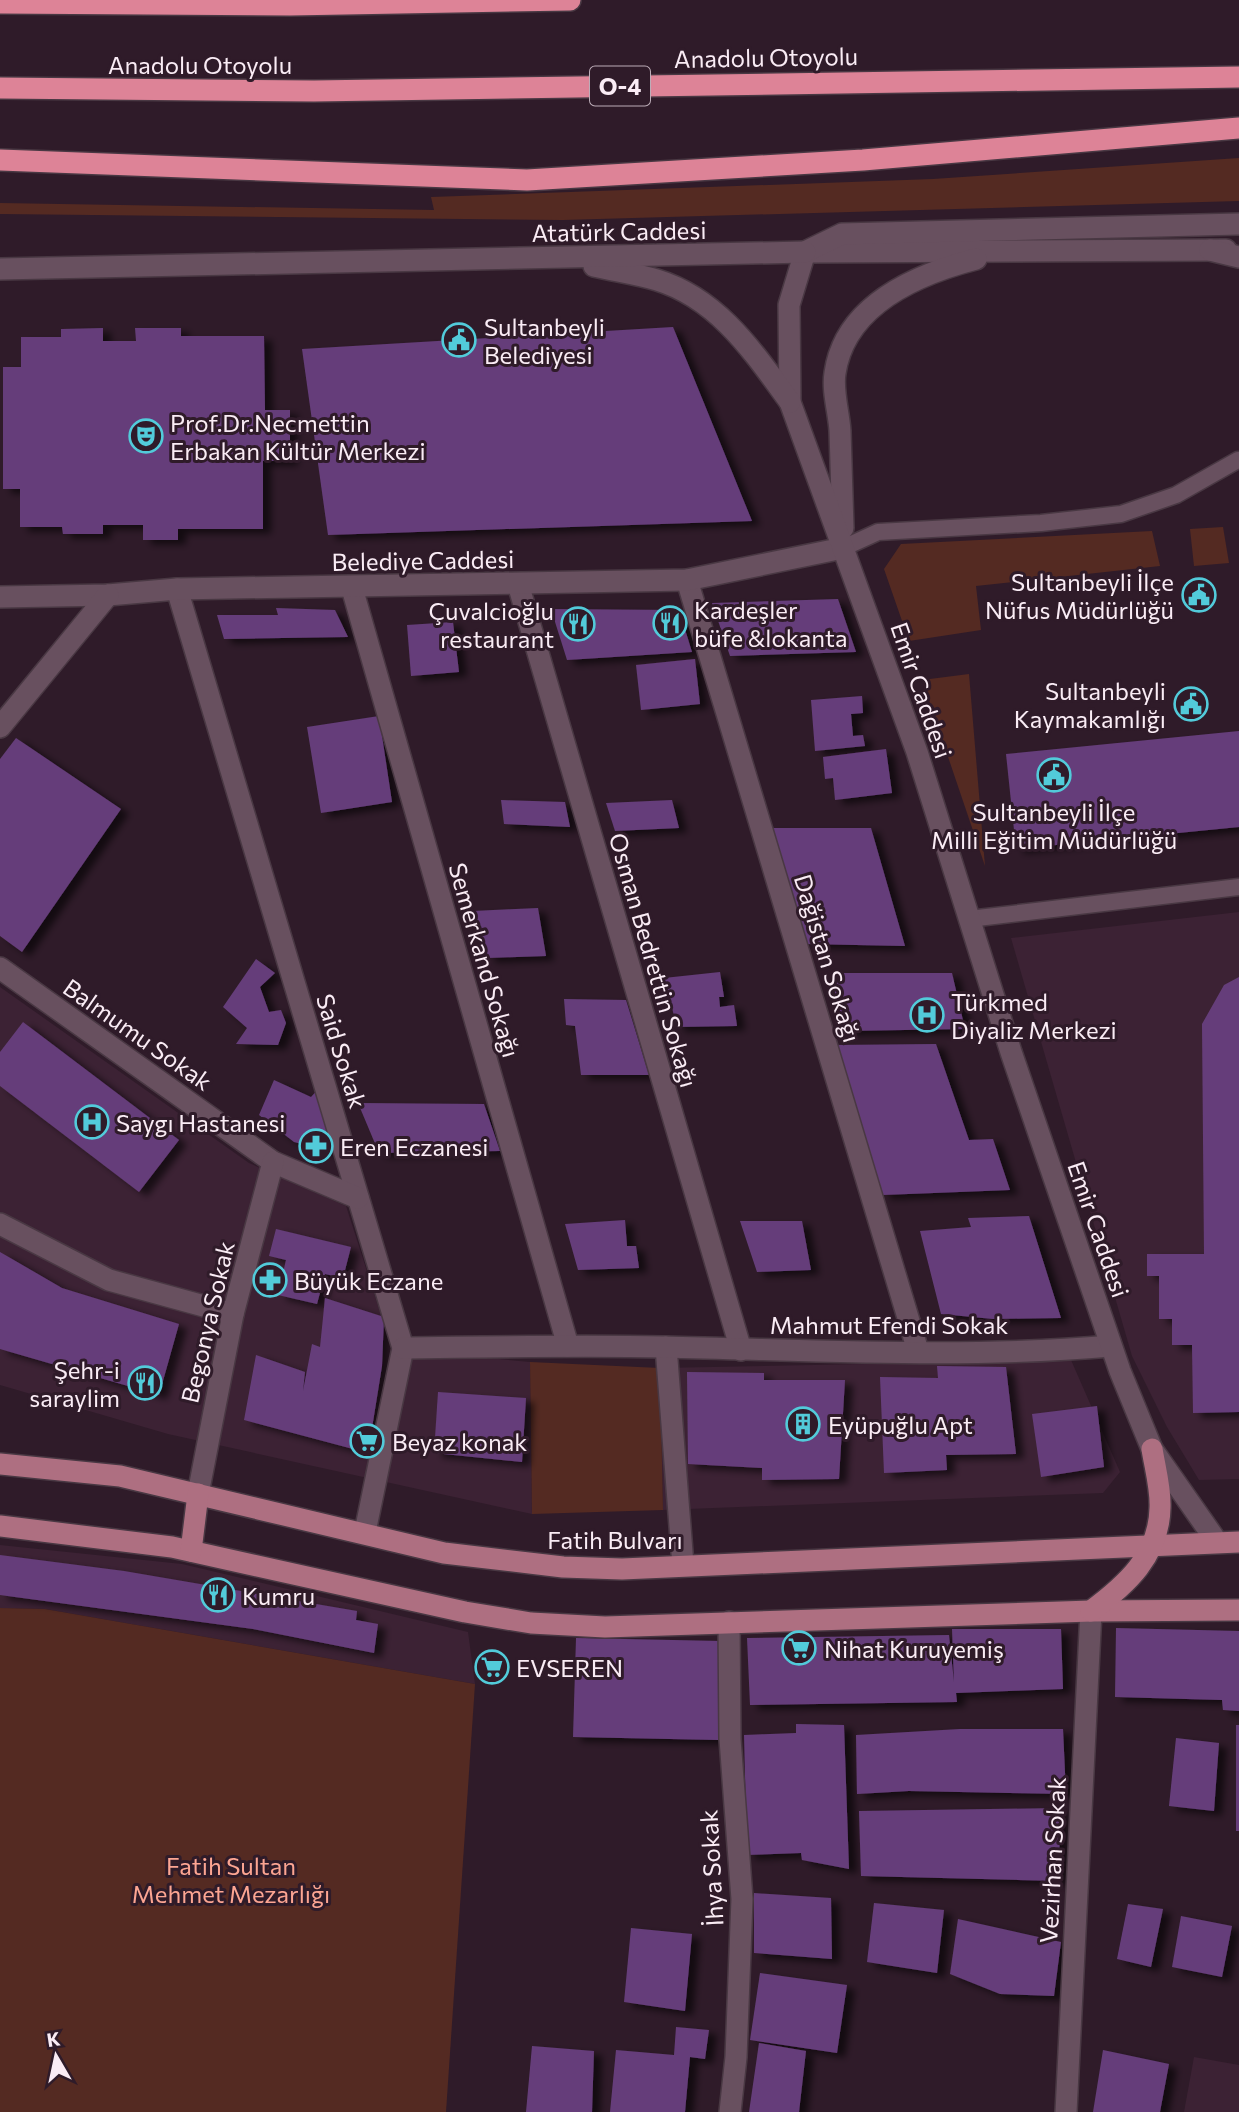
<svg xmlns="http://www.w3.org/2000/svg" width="1239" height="2112" font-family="Commissioner,sans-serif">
  <defs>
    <filter id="shadow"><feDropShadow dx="8" dy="4.5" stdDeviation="3.5" flood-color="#0009"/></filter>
  </defs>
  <rect width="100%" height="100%" fill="#2f1b29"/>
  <!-- built -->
  <g fill="#3c2234">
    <polygon points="1239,912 1239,1479 1199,1480 1167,1427 1132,1356 1011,938"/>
    <polygon points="0,987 249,1163 346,1206 392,1349 530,1362 532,1514 168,1434 0,1385"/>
    <polygon points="1071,1360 1120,1472 1103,1493 663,1510 660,1368"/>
    <polygon points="0,1545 182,1564 468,1632 475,1684 45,1609 0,1608"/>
    <polygon points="1194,2057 1239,2065 1239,2112 1184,2112"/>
  </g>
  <!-- green -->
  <g fill="#542a22">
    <polygon points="1239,158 1239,201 563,220 0,214 0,203 434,210 431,197 933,179"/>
    <polygon points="1223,527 1229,563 1194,566 1190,529"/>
    <polygon points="1152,531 1160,566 976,586 981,630 909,641 884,569 901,544"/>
    <polygon points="969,674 985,866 922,680"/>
    <polygon points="530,1362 660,1368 663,1510 532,1514"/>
    <polygon points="0,1608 45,1609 475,1684 446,2112 0,2112"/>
  </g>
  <!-- building -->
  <g fill="#653e7a" filter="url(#shadow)">
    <polygon points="673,327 752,521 328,535 302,349"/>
    <polygon points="103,328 103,341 136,341 135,328 181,328 181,336 264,336 265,410 290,410 290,461 263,461 263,529 178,529 178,540 143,540 143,525 103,525 103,534 63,534 62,527 20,527 20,489 3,489 3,367 21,367 21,337 61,337 61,329"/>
    <polygon points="838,599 856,652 730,656 712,603"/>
    <polygon points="276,608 335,610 348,637 224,639 217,615 278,615"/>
    <polygon points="551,609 679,610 692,652 567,660"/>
    <polygon points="453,622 459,672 411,676 407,625"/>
    <polygon points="695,659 700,704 641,710 636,665"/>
    <polygon points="862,696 863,713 851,714 853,736 863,735 865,746 815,751 811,700"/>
    <polygon points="379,716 392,802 321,813 307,727"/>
    <polygon points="1239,731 1239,827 1016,849 1006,754"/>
    <polygon points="16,738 121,809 22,952 0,936 0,759"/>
    <polygon points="886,749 892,793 835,800 833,778 825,779 823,757"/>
    <polygon points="501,800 565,802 570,827 504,824"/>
    <polygon points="672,800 679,828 615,831 606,803"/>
    <polygon points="769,828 871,828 905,946 807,944"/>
    <polygon points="538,908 546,956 488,958 473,911"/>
    <polygon points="256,959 275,973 260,987 269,1012 281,1010 286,1023 278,1045 236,1044 247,1028 223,1007"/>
    <polygon points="720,972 724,997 719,997 720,1007 734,1005 737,1026 677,1027 664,978"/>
    <polygon points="830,973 952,973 965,1029 845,1031"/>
    <polygon points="1239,977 1239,1412 1193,1413 1192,1345 1172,1345 1172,1319 1159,1319 1159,1276 1147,1276 1147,1254 1204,1254 1202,1024 1224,985"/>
    <polygon points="564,999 626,1000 649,1075 581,1075 575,1026 566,1025"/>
    <polygon points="23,1022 179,1140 139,1192 0,1086 0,1052"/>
    <polygon points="936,1044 969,1140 993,1139 1010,1190 883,1195 833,1045"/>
    <polygon points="274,1080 311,1097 321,1086 337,1153 294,1142 259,1115"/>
    <polygon points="358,1103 484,1104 500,1151 379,1153"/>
    <polygon points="1029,1216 1061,1318 993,1319 941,1314 920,1231 971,1227 968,1218"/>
    <polygon points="625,1220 627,1246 636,1246 639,1268 578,1270 565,1224"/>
    <polygon points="740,1221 802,1221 811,1270 757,1272"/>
    <polygon points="276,1229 351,1247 343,1278 325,1274 317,1304 278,1295 286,1260 269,1256"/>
    <polygon points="0,1252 62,1288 179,1324 159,1395 0,1349"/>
    <polygon points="325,1298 384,1317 382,1366 368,1453 244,1420 256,1355 305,1372 303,1391 312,1344 320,1347"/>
    <polygon points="937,1366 1006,1367 1016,1454 946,1455 947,1470 884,1473 880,1377 938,1378"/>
    <polygon points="687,1372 764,1373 764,1380 845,1380 839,1479 762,1480 762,1468 688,1464"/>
    <polygon points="438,1392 526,1398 522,1462 434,1453"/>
    <polygon points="1097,1406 1104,1467 1041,1477 1032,1414"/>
    <polygon points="0,1555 124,1571 357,1611 356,1620 378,1624 374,1653 253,1629 0,1595"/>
    <polygon points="1116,1628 1239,1631 1239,1711 1223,1710 1222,1700 1115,1697"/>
    <polygon points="952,1629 1061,1629 1063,1689 956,1693 957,1702 750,1705 747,1638 949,1635 954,1682"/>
    <polygon points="576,1638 721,1641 718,1740 573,1737"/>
    <polygon points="796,1724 844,1725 849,1869 802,1860 801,1853 747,1855 744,1735 796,1733"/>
    <rect x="1236" y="1725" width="3" height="106"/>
    <polygon points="960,1729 1063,1729 1066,1794 909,1791 857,1794 856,1735"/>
    <polygon points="1176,1738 1219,1743 1214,1811 1169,1806"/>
    <polygon points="1060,1808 1059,1881 861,1876 859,1811"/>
    <polygon points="754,1893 831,1898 832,1959 754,1953"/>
    <polygon points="874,1903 944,1910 937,1973 867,1962"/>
    <polygon points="1128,1904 1163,1909 1151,1967 1117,1959"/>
    <polygon points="1181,1916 1232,1926 1222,1977 1172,1967"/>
    <polygon points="958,1919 1061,1942 1054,1996 1000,1994 950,1974"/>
    <polygon points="631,1928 692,1934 685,2011 624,2002"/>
    <polygon points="760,1973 847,1985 837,2053 750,2040"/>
    <polygon points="676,2027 709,2030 705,2059 690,2057 685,2112 610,2112 616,2050 674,2055"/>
    <polygon points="759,2043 806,2051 799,2112 749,2112"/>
    <polygon points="532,2046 594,2051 592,2112 526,2112"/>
    <polygon points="1103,2050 1169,2064 1160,2112 1093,2112"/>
  </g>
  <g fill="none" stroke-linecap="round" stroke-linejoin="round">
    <defs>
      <g id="service">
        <polyline points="843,548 878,532 1041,523 1121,514 1176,495 1238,460"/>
        <polyline points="969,919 1239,887"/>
      </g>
      <g id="minor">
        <polyline points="687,580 918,1351"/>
        <polyline points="518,584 741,1350"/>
        <polyline points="352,588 568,1346"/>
        <polyline points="177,589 403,1348 365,1532"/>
        <polyline points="0,597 108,595 177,589 687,580 843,548"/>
        <polyline points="0,727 108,595"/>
        <polyline points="0,968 273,1162 358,1198"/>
        <polyline points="0,1224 109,1280 233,1314"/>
        <polyline points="666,1347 683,1565"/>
        <path d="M403,1348c87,-1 174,-3 261,-1 149,3 299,12 447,-1"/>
        <polyline points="198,1494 233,1314 273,1162"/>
        <polyline points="729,1622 730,1739 742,1899 736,2057 730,2112"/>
        <polyline points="1066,2112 1091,1611"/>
      </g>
      <g id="tertiary">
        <polyline points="810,252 1226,250"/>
        <path d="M843,528c-1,-32 -2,-64 -3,-97 -1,-18 -8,-40 -5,-58 10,-69 83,-99 141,-114"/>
        <polyline points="1217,1542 1152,1449 1120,1371 1011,1052 917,752 790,402 789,305 805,252 842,234 1239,224"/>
      </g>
      <g id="secondary">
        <polyline points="1210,250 1239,257"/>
        <path d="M594,266c21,5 43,8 63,14 62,19 97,73 133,122"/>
        <polyline points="0,269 805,252"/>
      </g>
      <g id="primary">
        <polyline points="0,1464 120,1476 444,1553 563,1567 622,1569 1239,1542"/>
        <polyline points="0,1526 172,1547 465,1612 531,1623 605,1627 1091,1611 1239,1610"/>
        <polyline points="191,1551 198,1494"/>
        <path d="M1091,1611c35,-26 68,-55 69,-103 1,-19 -5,-40 -8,-59"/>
      </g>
      <g id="motorway">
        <polyline points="0,3 290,5 570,0"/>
        <polyline points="0,88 314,91 1239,77"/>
        <polyline points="0,160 527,180 863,160 1239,128"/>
      </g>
    </defs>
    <!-- service casing -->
    <use href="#service" stroke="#493843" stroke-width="19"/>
    <!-- minor casing -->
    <use href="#minor" stroke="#493843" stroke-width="24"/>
    <!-- tertiary casing -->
    <use href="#tertiary" stroke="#493843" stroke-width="24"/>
    <!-- secondary casing -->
    <use href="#secondary" stroke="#493843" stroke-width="24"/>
    <!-- primary casing -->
    <use href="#primary" stroke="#493843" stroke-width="24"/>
    <!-- motorway casing -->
    <use href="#motorway" stroke="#493843" stroke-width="24"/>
    <!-- service -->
    <use href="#service" stroke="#68505f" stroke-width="16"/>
    <!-- minor -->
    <use href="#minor" stroke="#68505f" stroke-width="21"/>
    <!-- tertiary -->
    <use href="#tertiary" stroke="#68505f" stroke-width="21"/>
    <!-- secondary -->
    <use href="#secondary" stroke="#68505f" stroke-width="21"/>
    <!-- primary -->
    <use href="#primary" stroke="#ae6f81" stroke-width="21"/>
    <!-- motorway -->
    <use href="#motorway" stroke="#dd8397" stroke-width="21"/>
  </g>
  <!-- icons -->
  <defs>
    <symbol id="civic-ring" viewBox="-11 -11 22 22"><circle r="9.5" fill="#2f1b29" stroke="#52cbda" stroke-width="1.5"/><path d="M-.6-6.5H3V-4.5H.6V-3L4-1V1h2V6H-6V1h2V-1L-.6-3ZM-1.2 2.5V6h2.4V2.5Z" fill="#52cbda"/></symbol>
    <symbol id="theatre-ring" viewBox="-11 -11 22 22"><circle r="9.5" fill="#2f1b29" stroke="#52cbda" stroke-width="1.5"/><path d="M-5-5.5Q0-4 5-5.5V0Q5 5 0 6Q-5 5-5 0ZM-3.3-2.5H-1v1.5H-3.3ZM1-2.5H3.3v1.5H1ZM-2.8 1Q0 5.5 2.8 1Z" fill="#52cbda"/></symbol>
    <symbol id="restaurant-ring" viewBox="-11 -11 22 22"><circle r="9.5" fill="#2f1b29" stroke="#52cbda" stroke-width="1.5"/><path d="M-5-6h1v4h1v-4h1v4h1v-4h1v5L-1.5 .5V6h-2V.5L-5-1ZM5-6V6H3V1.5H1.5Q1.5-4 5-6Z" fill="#52cbda"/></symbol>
    <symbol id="hospital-ring" viewBox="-11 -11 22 22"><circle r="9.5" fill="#2f1b29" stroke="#52cbda" stroke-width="1.5"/><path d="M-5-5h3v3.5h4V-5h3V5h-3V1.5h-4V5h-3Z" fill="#52cbda"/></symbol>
    <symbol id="pharmacy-ring" viewBox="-11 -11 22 22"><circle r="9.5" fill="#2f1b29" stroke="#52cbda" stroke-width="1.5"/><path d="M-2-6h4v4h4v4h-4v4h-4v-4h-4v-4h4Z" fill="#52cbda"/></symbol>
    <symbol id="building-ring" viewBox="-11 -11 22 22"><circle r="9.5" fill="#2f1b29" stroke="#52cbda" stroke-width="1.5"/><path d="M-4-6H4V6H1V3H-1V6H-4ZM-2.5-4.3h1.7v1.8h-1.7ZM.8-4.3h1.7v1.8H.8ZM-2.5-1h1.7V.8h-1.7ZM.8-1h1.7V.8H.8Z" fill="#52cbda"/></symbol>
    <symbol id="supermarket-ring" viewBox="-11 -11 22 22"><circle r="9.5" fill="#2f1b29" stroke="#52cbda" stroke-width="1.5"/><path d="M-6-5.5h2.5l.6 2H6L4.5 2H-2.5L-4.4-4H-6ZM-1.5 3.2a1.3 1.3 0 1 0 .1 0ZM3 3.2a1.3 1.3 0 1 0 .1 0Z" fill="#52cbda"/></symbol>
  </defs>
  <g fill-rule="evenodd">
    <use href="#civic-ring" x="440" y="321" width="38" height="38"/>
    <use href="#theatre-ring" x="127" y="417" width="38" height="38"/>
    <use href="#civic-ring" x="1180" y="576" width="38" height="38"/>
    <use href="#restaurant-ring" x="651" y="604" width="38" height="38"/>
    <use href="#restaurant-ring" x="559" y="605" width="38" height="38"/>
    <use href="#civic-ring" x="1172" y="685" width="38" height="38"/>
    <use href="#civic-ring" x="1035" y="756" width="38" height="38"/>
    <use href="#hospital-ring" x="908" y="996" width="38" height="38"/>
    <use href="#hospital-ring" x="73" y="1103" width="38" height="38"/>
    <use href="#pharmacy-ring" x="297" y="1127" width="38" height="38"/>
    <use href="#pharmacy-ring" x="251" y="1261" width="38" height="38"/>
    <use href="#restaurant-ring" x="126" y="1364" width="38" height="38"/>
    <use href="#building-ring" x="784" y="1405" width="38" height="38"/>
    <use href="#supermarket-ring" x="348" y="1422" width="38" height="38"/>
    <use href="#restaurant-ring" x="199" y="1576" width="38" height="38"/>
    <use href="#supermarket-ring" x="780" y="1629" width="38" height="38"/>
    <use href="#supermarket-ring" x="473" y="1648" width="38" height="38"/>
  </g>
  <g text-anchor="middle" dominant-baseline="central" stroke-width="6" stroke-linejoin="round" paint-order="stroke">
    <!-- shield labels -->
    <rect fill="#2f1b29" stroke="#bdadb8" stroke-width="2" x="590" y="66.5" width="60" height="39" rx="5"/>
    <g font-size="23" font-weight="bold" fill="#faecf5">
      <text x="620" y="86">O-4</text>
    </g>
    <!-- street labels -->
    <g font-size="24" fill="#faecf5" stroke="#2f1b29">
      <text transform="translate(766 57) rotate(-1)">Anadolu Otoyolu</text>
      <text x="200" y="64">Anadolu Otoyolu</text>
      <text transform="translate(619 231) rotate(-1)">Atatürk Caddesi</text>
      <text transform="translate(423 560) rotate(-1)">Belediye Caddesi</text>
      <text transform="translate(922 690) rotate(71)">Emir Caddesi</text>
      <text transform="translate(828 958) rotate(73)">Dağistan Sokağı</text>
      <text transform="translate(485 960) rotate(74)">Semerkand Sokağı</text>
      <text transform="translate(654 960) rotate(74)">Osman Bedrettin Sokağı</text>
      <text transform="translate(138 1034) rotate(35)">Balmumu Sokak</text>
      <text transform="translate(342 1051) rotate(73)">Said Sokak</text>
      <text transform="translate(1099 1229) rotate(71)">Emir Caddesi</text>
      <text transform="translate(207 1322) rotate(-77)">Begonya Sokak</text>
      <text x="889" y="1324">Mahmut Efendi Sokak</text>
      <text x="615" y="1539">Fatih Bulvarı</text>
      <text transform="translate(1052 1860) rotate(-87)">Vezirhan Sokak</text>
      <text transform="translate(711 1868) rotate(-93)">İhya Sokak</text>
    </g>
    <!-- poi labels -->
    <g font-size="24" fill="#faecf5" stroke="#2f1b29" text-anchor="start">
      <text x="484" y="326">Sultanbeyli<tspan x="484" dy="28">Belediyesi</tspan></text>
      <text x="170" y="422">Prof.Dr.Necmettin<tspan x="170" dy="28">Erbakan Kültür Merkezi</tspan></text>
      <text x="1174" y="581" text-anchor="end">Sultanbeyli İlçe<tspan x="1174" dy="28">Nüfus Müdürlüğü</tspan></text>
      <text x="694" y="609">Kardeşler<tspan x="694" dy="28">büfe &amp;lokanta</tspan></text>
      <text x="554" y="610" text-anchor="end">Çuvalcioğlu<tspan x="554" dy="28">restaurant</tspan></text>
      <text x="1166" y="690" text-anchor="end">Sultanbeyli<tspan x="1166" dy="28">Kaymakamlığı</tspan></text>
      <text x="1054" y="811" text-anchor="middle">Sultanbeyli İlçe<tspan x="1054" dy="28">Milli Eğitim Müdürlüğü</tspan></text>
      <text x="951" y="1001">Türkmed<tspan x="951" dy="28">Diyaliz Merkezi</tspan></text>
      <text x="116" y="1122">Saygı Hastanesi</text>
      <text x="340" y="1146">Eren Eczanesi</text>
      <text x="294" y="1280">Büyük Eczane</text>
      <text x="120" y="1369" text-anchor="end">Şehr-i<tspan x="120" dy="28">saraylim</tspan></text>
      <text x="828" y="1424">Eyüpuğlu Apt</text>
      <text x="392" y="1441">Beyaz konak</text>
      <text x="242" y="1595">Kumru</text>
      <text x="824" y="1648">Nihat Kuruyemiş</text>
      <text x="516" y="1667">EVSEREN</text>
    </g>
    <!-- park labels -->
    <g font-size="24" fill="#fca592" stroke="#2f1b29">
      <text x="231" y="1865">Fatih Sultan<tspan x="231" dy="28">Mehmet Mezarlığı</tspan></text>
    </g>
  </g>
  <!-- north arrow -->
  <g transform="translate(56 2056) rotate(351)" stroke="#2f1b29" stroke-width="5" paint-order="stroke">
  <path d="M0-5L12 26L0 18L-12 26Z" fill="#faecf5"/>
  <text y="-10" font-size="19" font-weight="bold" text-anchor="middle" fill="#faecf5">K</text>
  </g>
</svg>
